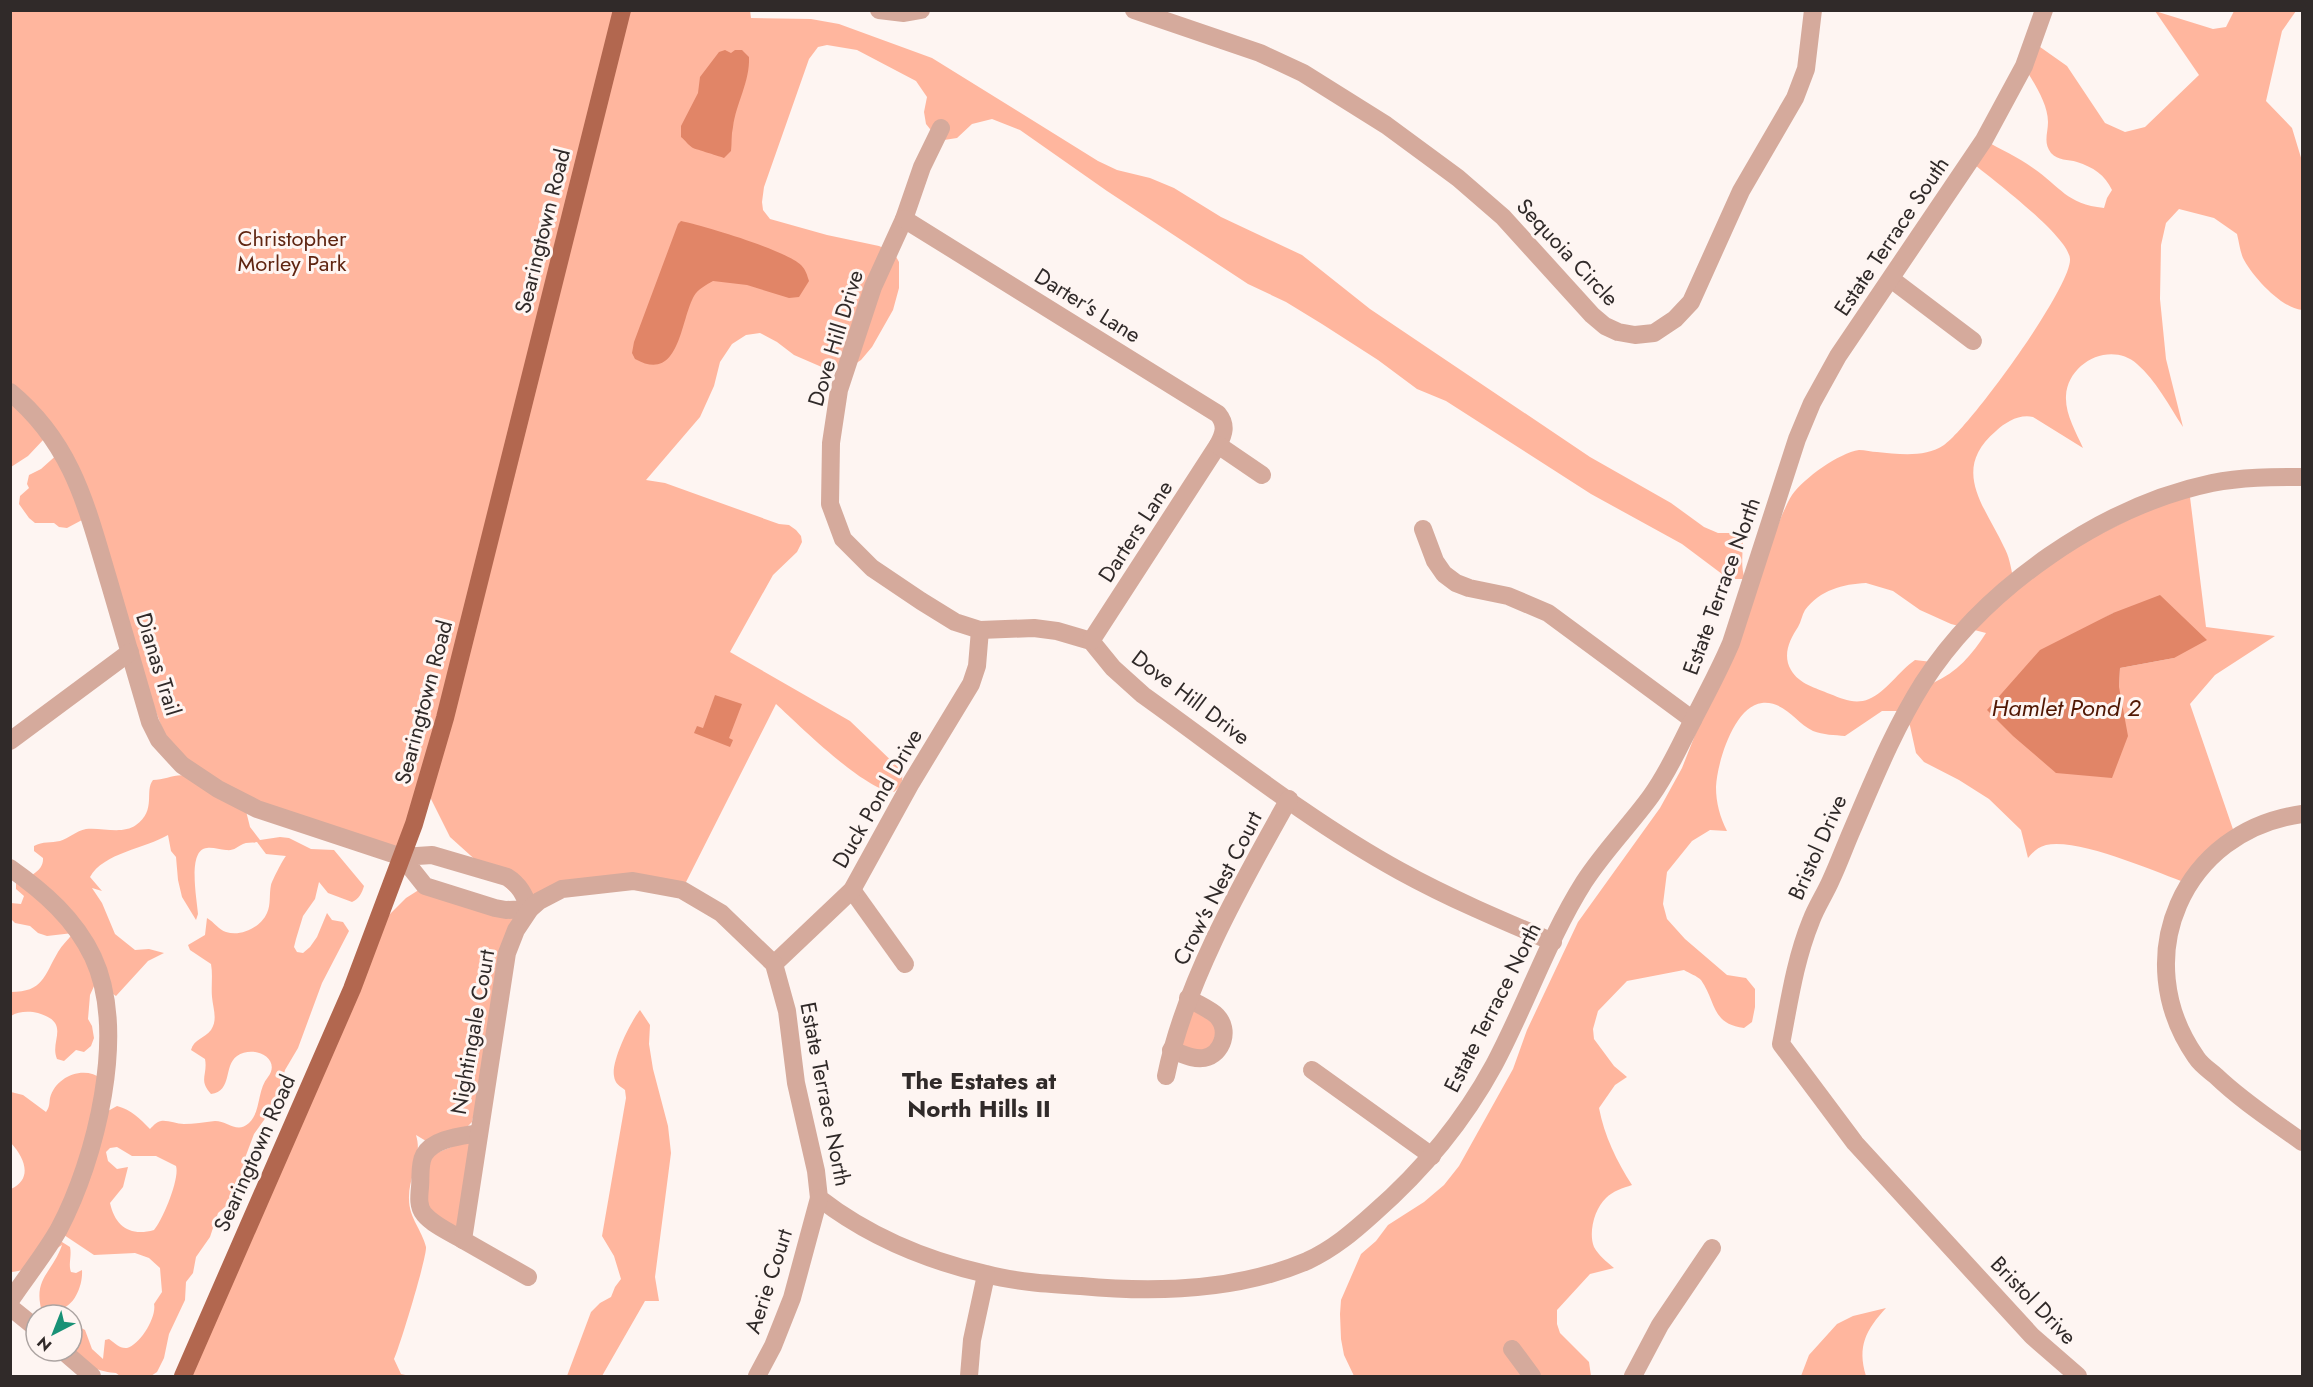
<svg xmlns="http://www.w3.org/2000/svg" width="2313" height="1387" font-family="Jost,sans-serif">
  <rect width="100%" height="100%" fill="#fef5f2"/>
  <!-- green -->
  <g fill="#ffb69e" fill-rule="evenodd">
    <path d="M750,10l1,8 60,1 28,5 93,34 166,103 19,9 33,8 24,10 47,29 81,38 68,54 220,148 81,46 33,24 14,6h16l8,-3c3,17 -3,33 3,49h-10l-13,-5 -40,-30 -91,-50 -145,-93 -29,-12 -39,-29 -56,-36 -36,-22 -38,-18 -141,-93 -87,-61 -28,-11 -20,5 -15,14 -13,2 -10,-6 -8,-10 -2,-12 3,-15 -11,-16 -59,-31 -30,-5 -9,2 -9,12 -45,128 -2,15 1,8 7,9 57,16 52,11 15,7 5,9v26l-6,22 -21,37 -11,13 -9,6 -13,4 -15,-2 -30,-13 -17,-13 -17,-9 -14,2 -14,9 -12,18 -6,24 -14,31 -54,63 19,3 114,41 10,1 7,5 5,6 1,6 -5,10 -24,23 -43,77 120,69 51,49c3,10 1,15 -7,22 -29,-1 -94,-66 -118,-88l-94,186 -120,-1 -46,41 -44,192 -4,4 -42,15 -10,-6c7,22 -8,43 -7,64 0,19 13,31 17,48 1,10 -26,99 -32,112l7,15 9,2h-227l204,-459 19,-19 19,-12 104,22 -79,-71 -22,-44 -26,64 -157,-50 5,20 10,13 20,-3 9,1 22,11 23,1 30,36c-2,7 -5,13 -12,16l-24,-9 -9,-11 -4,17 -12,17 -7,23 -2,8 3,5 6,1 7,-6 7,-10 10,-24 5,7 11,2 6,9 -27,52 -24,65 -13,22 -6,24 -10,19 -15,21 -9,24 -3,21 -8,11 -1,10 -15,13 -8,24 -14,20 -3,16 -7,9 -1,18 -16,34 -5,24 -7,14 -6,4h-31l-4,-3c-13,-1 -38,-7 -43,-21 -3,-7 -1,-21 -1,-29l13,7 7,19 11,10 2,-19 4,-1c6,4 11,10 18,9 13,-3 30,-31 27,-44l8,-12 -2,-24 -11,-10 -14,-5 -41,2 -33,-22 -7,4 16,10c2,9 -2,17 1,25l5,1 6,-3c1,14 -7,37 -23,39l3,6h-19c-12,-36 9,-41 19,-70 -17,11 -30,26 -51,27v-83c22,-10 14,-31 0,-46v-51l12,3 23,17c4,-6 3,-8 4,-14 6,-22 34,-33 52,-19l6,32 9,-5c15,4 22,12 33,23 3,-3 6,-7 11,-8 7,-1 15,3 23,3 10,0 20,-2 31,-3 13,0 22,13 34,2 12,-11 8,-33 19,-46 14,-18 -14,-33 -31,-21 -14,10 -4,35 -26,38 -13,-14 -3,-19 -6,-35l-14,-9c3,-11 14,-12 20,-20 7,-10 2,-22 1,-33 -1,-11 1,-22 -1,-33l-21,-14 -2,-5 17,-10 2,-17c7,4 12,12 19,14 15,5 35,-5 41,-19 4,-8 2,-19 4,-28 1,-4 12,-26 15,-29l-20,-2 -9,-12c-5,1 -10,0 -14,2 -6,3 -9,7 -17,6 -6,0 -13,-3 -19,-2 -20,1 -10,52 -9,66l-2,6 -14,-23 -4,-17 -2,-23 -5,-6 -3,-16c-22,13 -65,18 -78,42l12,14 -10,-3 10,15 13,31 20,16 14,-1 15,4 -16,8 -32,35 -9,-6c-2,-19 -1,-34 -14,-47l2,41 -5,11 -2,24 4,7 2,12 -3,8 -7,6 -8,-2 -12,11 -7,-2c-8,-18 15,-36 -19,-46 -8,-2 -20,-2 -27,3v-24c32,0 33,-16 47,-40 4,-7 10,-12 15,-19l-26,3 -9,-3 -8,-7 -15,-3 -4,-4v-16l10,1 3,-8 -8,-7v-6c11,-6 28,-11 27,-25l-9,-7v-5c9,-5 17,-3 26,-5 9,-3 16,-10 26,-12 15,-2 36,6 50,-4 21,-15 8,-34 17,-45 12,0 23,-7 34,-4l-14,-20 -91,-236 -15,8 -8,-1 -5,-4h-19l-6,-5 -10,-14 1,-8 9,-8 -2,-4 2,-9 12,-6 19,-17 -12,-5 -4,-8 -16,17 -17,11 -1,-456zM117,1147l15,9h24l20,10c4,12 -13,54 -22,64 -24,7 -39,-4 -44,-27l13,-16 5,-20 -11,2 -9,-8 -2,-9 4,-4z"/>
    <path d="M2155,11l58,18 13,-2 8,-16h62l-14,20 -16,70 26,27 10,33v149c-21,-2 -50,-34 -59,-52 -3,-7 -4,-16 -6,-24l-23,-16 -35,-9 -13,14 -5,22 -1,54 6,60 17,68c-14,-21 -27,-47 -46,-63 -26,-23 -69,-2 -71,32 -1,18 10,36 17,52l-50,-31c-14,-3 -27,5 -37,14 -46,39 -11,75 8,116 5,9 7,20 9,31l176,-89 17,138 69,9 -60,39 -25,29 46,134 -47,46c-34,-12 -109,-46 -143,-39 -8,2 -13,7 -18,13l-7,-28 -32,-31 -30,-19 -35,-18 -8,-9 -6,-27 -8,-15h-20l-37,25c-10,-1 -22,-1 -32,-5 -18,-9 -28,-30 -51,-28 -28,3 -45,60 -46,84 0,16 4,30 11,44l-17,-1 -18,11 -25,31 -4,32 4,15 18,20 42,36 19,3 9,11v18l-3,15 -8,6c-33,-4 -28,-27 -43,-48 -4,-4 -12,-7 -17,-10l-57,11 -29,30 -5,18 1,10 20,27 13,11 -12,8 -16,23c5,27 18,54 33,77 -9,3 -19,6 -26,13 -11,10 -18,34 -12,49 5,9 12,14 20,21l-24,6 -33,36v14l3,9 29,29 2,14h-237l-10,-21 -3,-16 -1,-25 1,-14 20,-46 15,-13 12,-16 36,-23 20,-17 15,-19 54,-97 14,-39 51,-108 82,-114 22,-40 100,-253c3,-6 6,-14 10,-20 12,-17 47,-42 67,-45 6,0 13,2 18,2 21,2 48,6 67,-7 25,-17 128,-158 126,-186 -1,-23 -81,-82 -100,-98l14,-21c16,9 34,17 49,28 28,19 33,36 71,40l3,-10 5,-8c-7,-15 -19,-23 -35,-28 -9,-3 -19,-1 -26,-9 -8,-10 -3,-20 -3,-31 0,-19 -15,-40 -24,-56l9,-24 34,24 38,57 20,9 20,-5 54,-52zM1866,583l27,8 27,19 31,14 35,9c-14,22 -29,39 -53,50l-1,-21 -17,-2c-16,11 -29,32 -46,39 -14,6 -26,0 -39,-5 -14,-6 -31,-10 -39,-24 -9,-15 -1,-31 7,-43 3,-5 4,-12 7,-17 15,-20 38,-26 61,-27zM2113,613l61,45 -54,10 -1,19 -39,-55z"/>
    <polygon points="1190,1003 1218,1022 1211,1053 1175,1049"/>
    <path d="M640,1010l10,15 -1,19 4,25 15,57 3,27 -16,124 4,24h-14l-43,75h-35l24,-64 9,-9 11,-6 4,-10 6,-8 -7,-23 -12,-20 24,-138 -1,-8c-5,-4 -10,-6 -11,-14 -3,-15 17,-55 26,-66z"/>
    <polygon points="476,1137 460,1233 426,1210 429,1156"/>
    <path d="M1886,1308c-20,22 -29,38 -20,68h-65l8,-21 28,-31 16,-8z"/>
  </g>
  <!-- water -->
  <g fill="#e18567">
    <path d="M725,50l6,3 4,-3h7l7,7c1,25 -13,46 -16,70 -2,8 -1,16 -2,24l-7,7c-2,-1 -29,-9 -31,-10 -4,-2 -8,-8 -12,-11v-11l17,-33 2,-16 19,-25z"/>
    <path d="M681,221c24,5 104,29 120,44 5,5 6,10 8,16l-10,16 -10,1 -42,-13 -34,-4c-7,4 -15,8 -19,15 -14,25 -14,88 -59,63l-3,-6 2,-11 44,-118z"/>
    <polygon points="2160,595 2207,640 2174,658 2120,668 2119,687 2128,736 2112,778 2056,773 2013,736 1987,710 2040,650 2113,613"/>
    <polygon points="715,695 742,704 729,738 733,740 730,747 694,733 697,726 703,728"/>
  </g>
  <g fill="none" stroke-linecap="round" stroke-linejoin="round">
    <!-- street -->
    <g stroke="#d5aa9c" stroke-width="18">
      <polyline points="879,10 904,13 921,10"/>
      <polyline points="1134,10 1260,53 1303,73 1386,125 1458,178 1503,217 1592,315 1605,326 1618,332 1635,335 1654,333 1675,319 1691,302 1741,191 1795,98 1806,69 1813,10"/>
      <path d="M941,128l-19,39 -18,52 -31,68 -34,103 -8,53 -1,61 13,35 29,29 49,33 34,21 25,8 54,-2 23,3 34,10 22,27 30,27c84,60 166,126 257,176 49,27 101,49 153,71"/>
      <path d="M904,219l314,195c9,11 6,20 0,31l-127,196"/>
      <polyline points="1891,279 1973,341"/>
      <path d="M10,392c64,53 77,117 100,193 13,46 27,91 40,137l9,18 23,25 36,24 39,20 145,48 30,-2 75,22c13,8 17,18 23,32l-24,1 -11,-2 -70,-22 -23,-29"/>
      <polyline points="1218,445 1262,475"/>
      <polyline points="1423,529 1435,561 1444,574 1456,583 1469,588 1508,596 1548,613 1693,720"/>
      <polyline points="10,741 130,652"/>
      <path d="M2302,814c-119,16 -175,144 -106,243 5,8 13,13 20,19 26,25 57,45 86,66"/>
      <path d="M10,868c34,24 65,51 83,89 35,75 3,202 -34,272 -14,25 -33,48 -49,72"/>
      <polyline points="852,890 905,964"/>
      <polyline points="774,964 852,890 911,783 971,684 977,666 980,630"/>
      <path d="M1171,1050c10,3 22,10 33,8 19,-4 26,-28 13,-42 -7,-7 -20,-12 -29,-18"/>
      <polyline points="1312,1070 1432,1156"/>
      <path d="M1166,1076c19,-94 76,-193 123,-277"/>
      <path d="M463,1240c-12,-7 -30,-15 -39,-26 -6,-7 -5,-17 -4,-27 1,-9 -1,-23 4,-32 9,-17 39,-19 55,-22"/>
      <path d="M528,1277l-65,-37 44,-287 9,-23 14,-21 9,-8 23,-12 71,-8 49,9 39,23 53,51 13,47 9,72 20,88 3,27c49,38 106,62 167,76 30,8 63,10 95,12 74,7 156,5 226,-25 26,-12 46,-29 67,-48 48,-42 89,-91 120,-148 32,-60 54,-126 90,-183 20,-31 46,-57 67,-86 18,-25 29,-51 43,-78 13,-25 26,-49 37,-75l66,-204 15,-36 26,-47 146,-216 40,-74 20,-56"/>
      <polyline points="10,1307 36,1328"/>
      <polyline points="1512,1349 1532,1376"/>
      <polyline points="63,1351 92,1376"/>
      <polyline points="757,1376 773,1346 792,1298 819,1198"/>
      <polyline points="969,1376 972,1340 986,1275"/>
      <polyline points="1633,1376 1660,1325 1712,1248"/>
      <path d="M2078,1376l-46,-40 -177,-193 -74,-99c8,-41 14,-84 30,-123 5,-14 14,-27 20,-41 8,-17 14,-34 21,-50 22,-51 42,-101 71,-147 61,-95 179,-177 289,-200 30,-6 60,-6 90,-6"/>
    </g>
    <!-- primary -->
    <polyline stroke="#b2674f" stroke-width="18" points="183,1376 352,989 414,824 445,718 622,10"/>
  </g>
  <g text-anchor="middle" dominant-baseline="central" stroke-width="6" stroke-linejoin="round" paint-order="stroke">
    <!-- street labels -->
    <g font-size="22" fill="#302a29" stroke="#fef5f2">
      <text transform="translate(542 231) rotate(-76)">Searingtown Road</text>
      <text transform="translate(1891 236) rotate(-56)">Estate Terrace South</text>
      <text transform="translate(1568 252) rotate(47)">Sequoia Circle</text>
      <text transform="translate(1088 305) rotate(32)">Darter's Lane</text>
      <text transform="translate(835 338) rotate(-73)">Dove Hill Drive</text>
      <text transform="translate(1135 531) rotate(-57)">Darters Lane</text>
      <text transform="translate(1721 586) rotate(-70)">Estate Terrace North</text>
      <text transform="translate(159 664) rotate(73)">Dianas Trail</text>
      <text transform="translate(1191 697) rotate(37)">Dove Hill Drive</text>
      <text transform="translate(423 702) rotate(-75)">Searingtown Road</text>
      <text transform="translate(877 798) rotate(-60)">Duck Pond Drive</text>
      <text transform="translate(1817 847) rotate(-66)">Bristol Drive</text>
      <text transform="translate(1217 888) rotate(-63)">Crow's Nest Court</text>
      <text transform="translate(1492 1007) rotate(-63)">Estate Terrace North</text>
      <text transform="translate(472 1032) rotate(-80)">Nightingale Court</text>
      <text transform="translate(826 1094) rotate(79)">Estate Terrace North</text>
      <text transform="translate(254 1153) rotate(-66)">Searingtown Road</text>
      <text transform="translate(768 1281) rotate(-72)">Aerie Court</text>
      <text transform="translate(2034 1300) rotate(46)">Bristol Drive</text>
    </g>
    <!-- park labels -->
    <g font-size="22" fill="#5f2511" stroke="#fef5f2">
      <text x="292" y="238">Christopher<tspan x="292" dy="25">Morley Park</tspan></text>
    </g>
    <!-- water labels -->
    <g font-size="24" font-style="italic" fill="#501703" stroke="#fef5f2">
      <text x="2066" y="707">Hamlet Pond 2</text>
    </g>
    <!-- neighbourhood labels -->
    <g font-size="24" font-weight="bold" fill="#302a29" stroke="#fef5f2">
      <text x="979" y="1080">The Estates at<tspan x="979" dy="28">North Hills II</tspan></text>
    </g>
  </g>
  <!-- border -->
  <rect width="2313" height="1387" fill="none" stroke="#302a29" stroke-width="24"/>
  <!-- north arrow -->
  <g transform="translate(54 1333) rotate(222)"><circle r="28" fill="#fef5f2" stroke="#aca4a2" stroke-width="1.5"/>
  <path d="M0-4.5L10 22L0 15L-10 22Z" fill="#189176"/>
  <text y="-9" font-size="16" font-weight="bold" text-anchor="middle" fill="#302a29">N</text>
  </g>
</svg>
